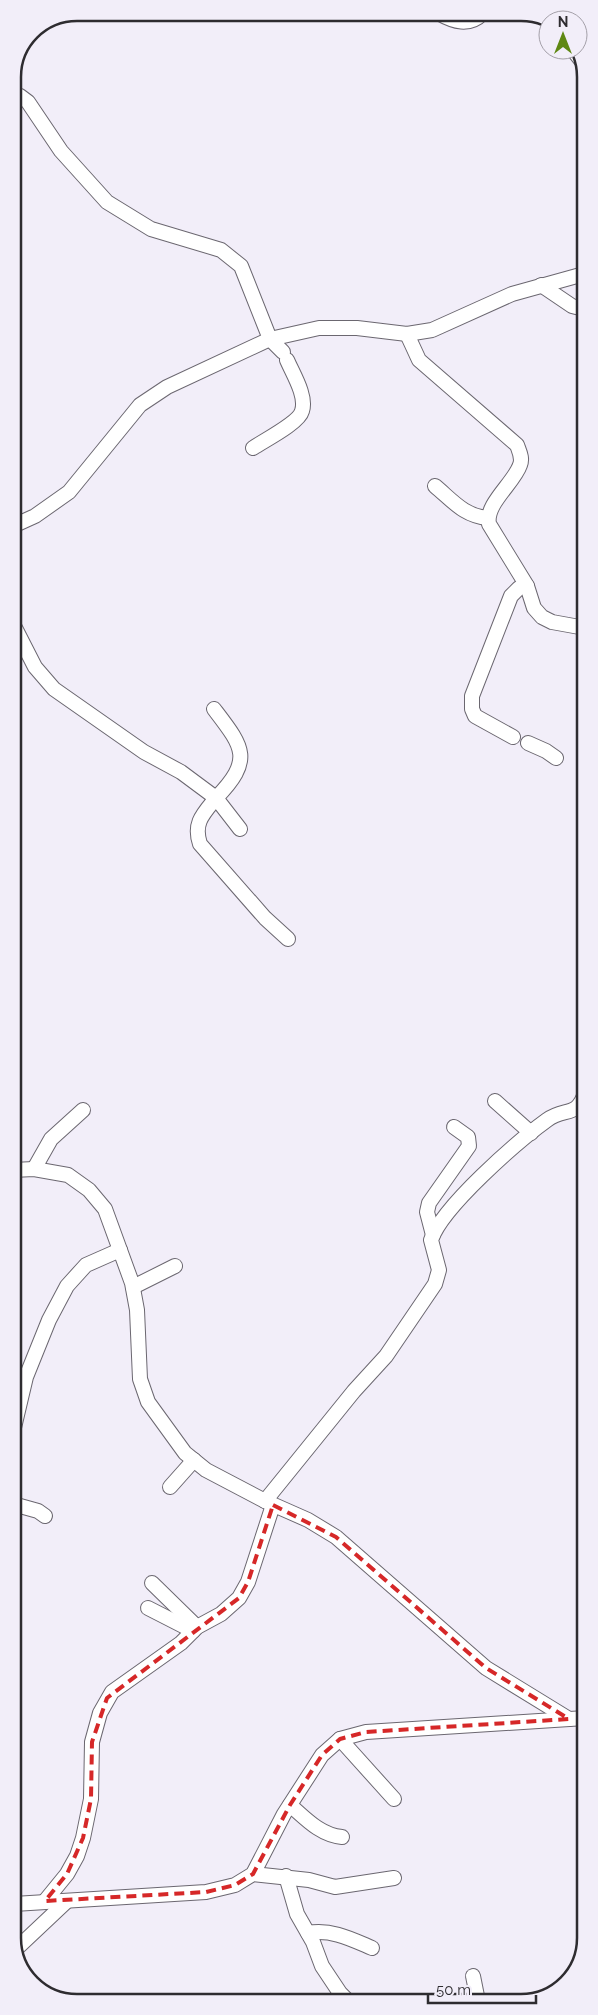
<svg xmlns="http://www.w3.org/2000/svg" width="598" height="2015" font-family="Raleway,sans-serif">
  <rect width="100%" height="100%" fill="#f2eef9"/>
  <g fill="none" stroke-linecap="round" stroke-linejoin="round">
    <defs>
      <g id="minor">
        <path d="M438,13c16,9 31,14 45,0"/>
        <polyline points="573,50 584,64"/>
        <polyline points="13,95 20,96 28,102 61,151 107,202 151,229 221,250 241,266 270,339 283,352"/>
        <polyline points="541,285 572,306 584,309"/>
        <path d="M407,334l12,26 98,85c2,6 6,13 3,20 -6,18 -35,39 -31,59l38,62 7,22 8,9 10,5 33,6"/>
        <path d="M253,448c10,-7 46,-25 49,-37 5,-15 -9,-37 -15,-51"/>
        <path d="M435,486c18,15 29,30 53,32"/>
        <polyline points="13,526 35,516 69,492 140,405 167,387 270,339 319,328 357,328 407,334 432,330 512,294 584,274"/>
        <path d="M13,624l22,43 19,22 90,63 37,20 35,26c-13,16 -23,25 -16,46l65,74 23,21"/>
        <path d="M214,709c29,38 40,50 2,89l24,31"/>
        <polyline points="513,737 475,716 472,709 472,696 511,596 519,588 527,586"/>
        <polyline points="528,743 546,751 556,758"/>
        <polyline points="495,1101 531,1133"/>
        <polyline points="34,1169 51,1139 83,1110"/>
        <polyline points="13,1170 34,1169 68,1175 89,1190 105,1209 132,1283 137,1310 140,1379 148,1402 185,1453 206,1470 265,1501 308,1520 336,1537 486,1668 569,1719"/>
        <polyline points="433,1235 427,1212 429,1203 469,1146 468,1137 454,1127"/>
        <polyline points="133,1287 175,1266"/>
        <polyline points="13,1432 26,1377 49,1320 67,1286 86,1265 120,1250"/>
        <polyline points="170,1487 194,1460"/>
        <path d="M265,1501l89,-110 32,-35 49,-72 4,-14 -8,-30c11,-33 87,-99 116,-120 18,-13 30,-2 38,-27"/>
        <polyline points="13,1504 38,1511 45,1516"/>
        <polyline points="152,1583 197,1627"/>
        <polyline points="148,1608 193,1631"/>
        <polyline points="340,1739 394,1799"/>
        <path d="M290,1805c15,13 30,30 52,32"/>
        <polyline points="253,1874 309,1880 335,1887 394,1878"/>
        <polyline points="286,1876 297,1914 313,1942 322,1966 340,1993 349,2002"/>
        <polyline points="45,1901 67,1874 77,1856 83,1838 91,1799 92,1742 100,1713 112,1692 181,1643 197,1627 221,1614 239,1598 248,1582 273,1505"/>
        <polyline points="14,1904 206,1892 235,1885 253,1874 284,1814 322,1755 340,1739 366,1732 585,1718"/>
        <path d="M308,1933c24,-4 43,6 64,15"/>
        <polyline points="14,1951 66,1902"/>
        <polyline points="473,1976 478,2001"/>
      </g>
    </defs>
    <!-- minor casing -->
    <use href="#minor" stroke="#6b6770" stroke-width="16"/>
    <!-- minor -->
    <use href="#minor" stroke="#fff" stroke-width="14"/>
  </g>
  <!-- marked area -->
  <path fill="none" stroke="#d62828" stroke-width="4" stroke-dasharray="10 6" stroke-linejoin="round" d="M273,1505l63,32 150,131 83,51 -203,13 -26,7 -18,16 -32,50 -37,69 -18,11 -29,7 -161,9 22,-27 16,-36 8,-39 1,-57 15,-44 132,-100 9,-16z"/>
  <!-- crop -->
  <path d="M0 0H598V2015H0ZM77 21H521A56 56 0 0 1 577 77V1938A56 56 0 0 1 521 1994H77A56 56 0 0 1 21 1938V77A56 56 0 0 1 77 21Z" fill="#f2eef9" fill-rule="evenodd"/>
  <path fill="none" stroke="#2e2c30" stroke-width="2.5" d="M77 21H521A56 56 0 0 1 577 77V1938A56 56 0 0 1 521 1994H77A56 56 0 0 1 21 1938V77A56 56 0 0 1 77 21Z"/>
  <!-- north arrow -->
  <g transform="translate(563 35)"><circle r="24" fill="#f2eef9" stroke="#a4a0a9"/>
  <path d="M0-4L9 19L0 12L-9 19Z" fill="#5f8813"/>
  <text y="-8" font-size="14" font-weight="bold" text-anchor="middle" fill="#2e2c30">N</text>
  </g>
  <!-- scale -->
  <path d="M428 1995v8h108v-8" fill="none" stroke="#2e2c30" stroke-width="2.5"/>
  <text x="436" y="1995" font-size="15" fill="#2e2c30" stroke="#f2eef9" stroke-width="4" paint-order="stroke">50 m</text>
</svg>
